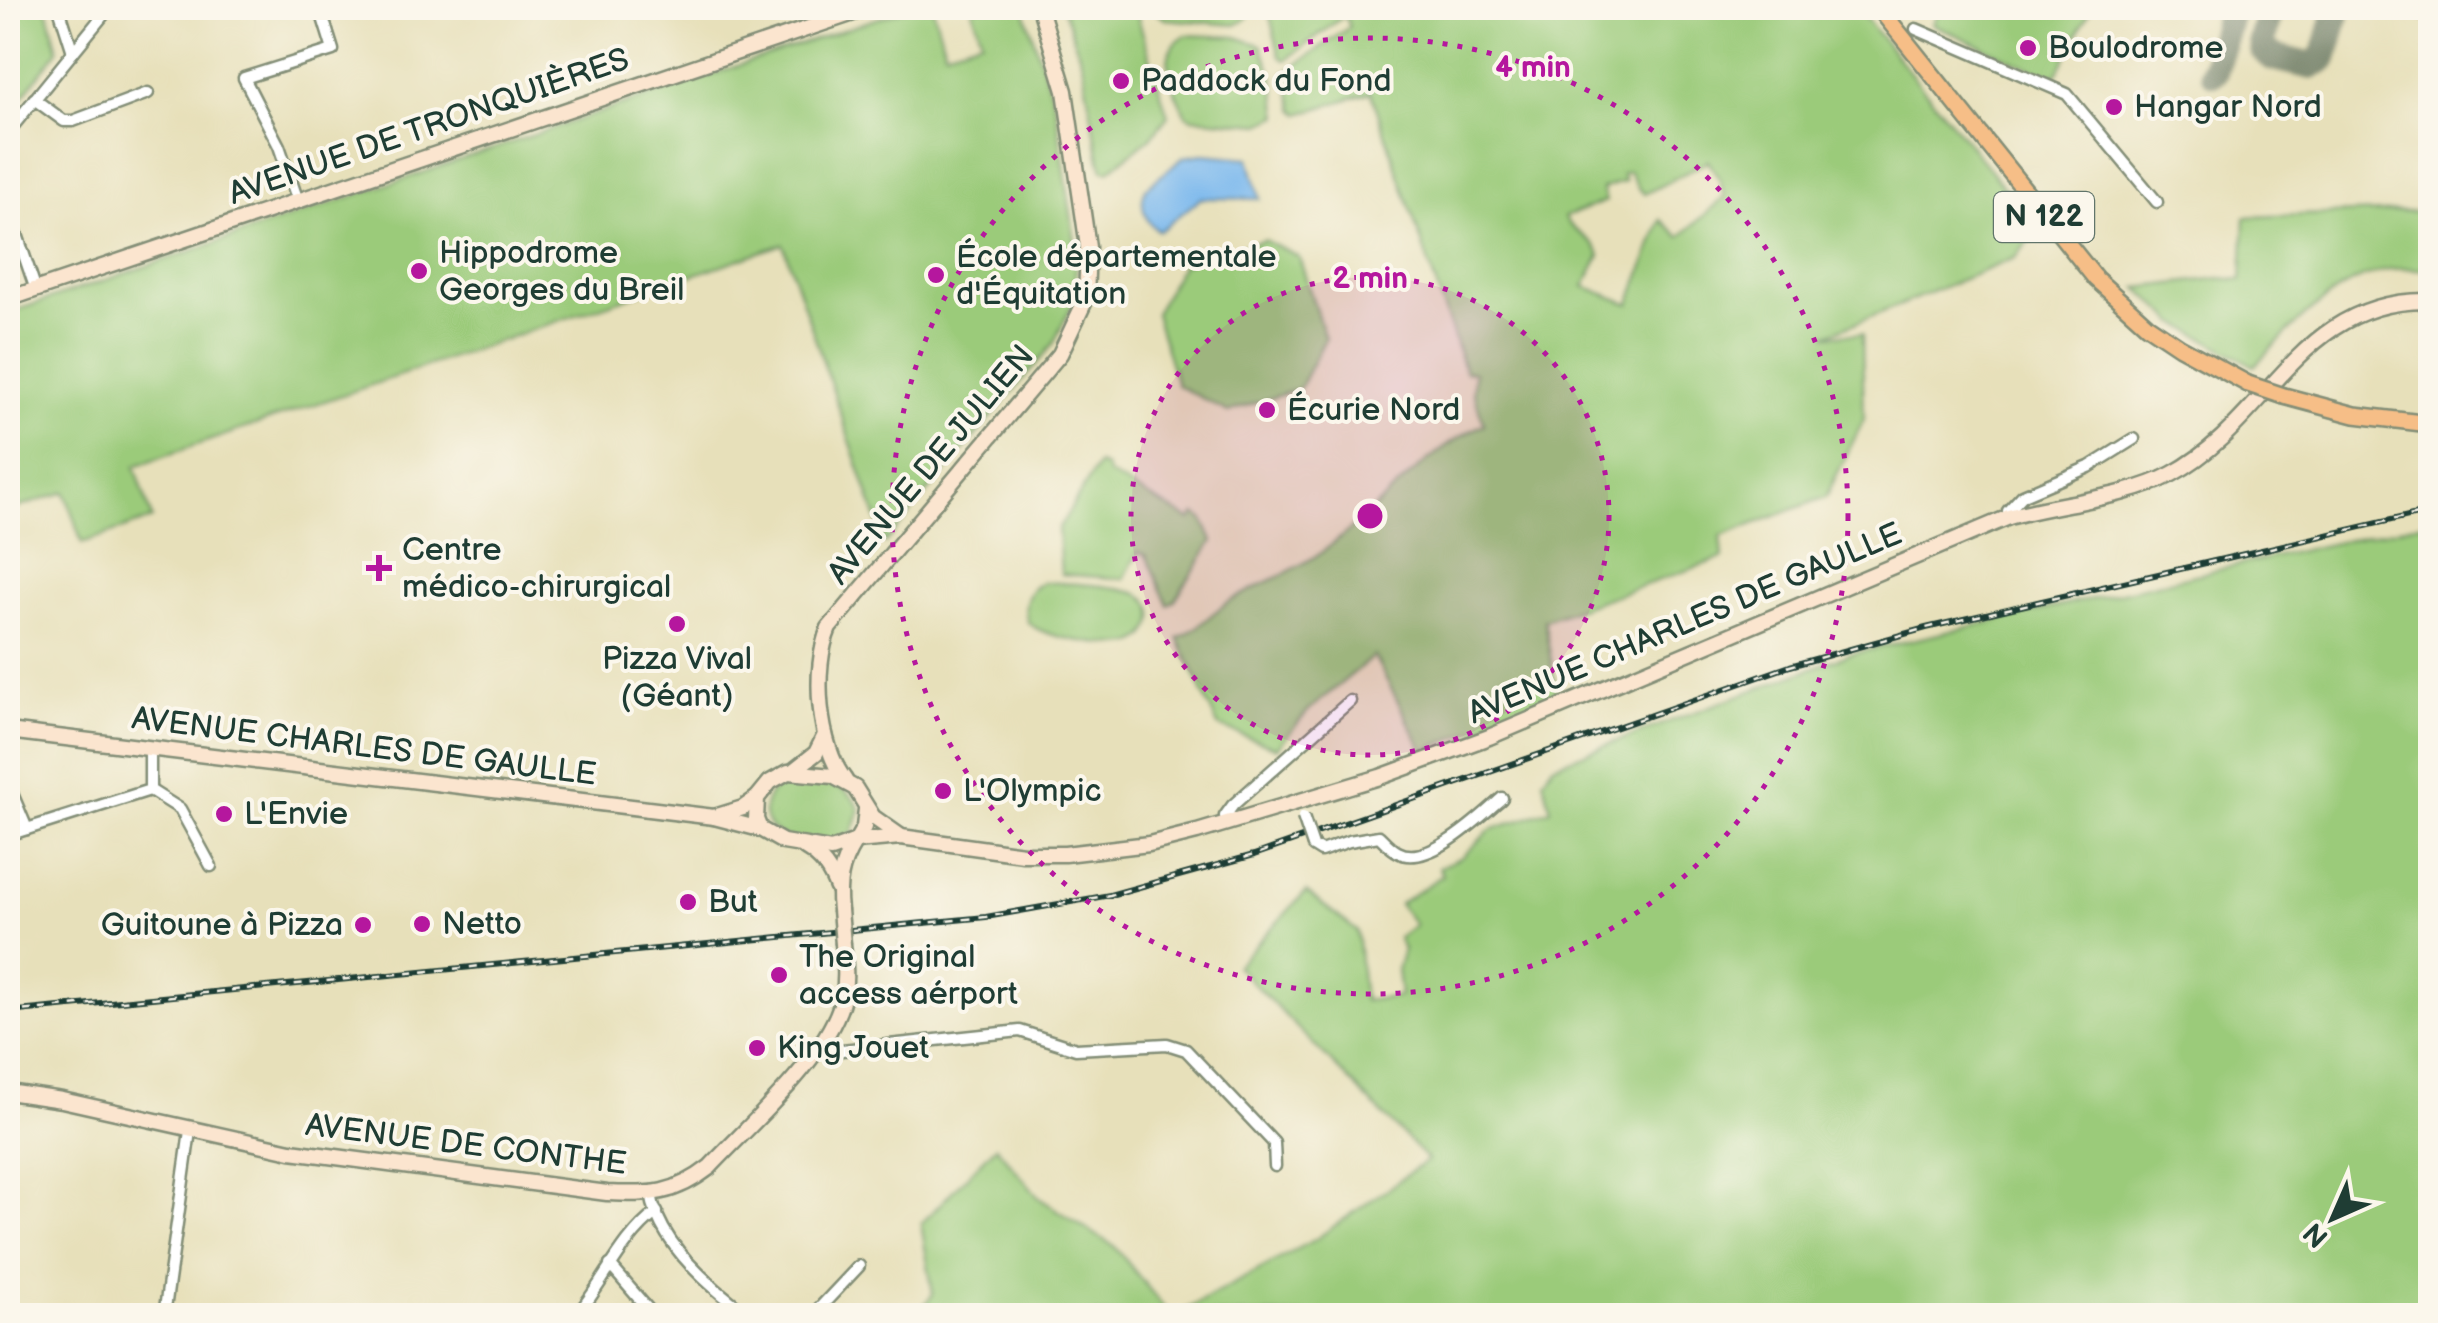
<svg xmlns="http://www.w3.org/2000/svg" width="2438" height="1323" font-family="'Balsamiq Sans',sans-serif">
  <rect width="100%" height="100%" fill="#fbf7ec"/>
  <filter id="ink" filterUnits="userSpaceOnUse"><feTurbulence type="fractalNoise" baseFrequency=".01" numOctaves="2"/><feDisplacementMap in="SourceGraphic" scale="20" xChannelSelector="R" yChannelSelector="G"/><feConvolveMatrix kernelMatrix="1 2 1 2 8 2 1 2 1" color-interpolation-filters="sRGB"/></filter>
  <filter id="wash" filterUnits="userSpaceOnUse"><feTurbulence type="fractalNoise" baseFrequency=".0048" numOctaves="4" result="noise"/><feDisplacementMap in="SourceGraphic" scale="40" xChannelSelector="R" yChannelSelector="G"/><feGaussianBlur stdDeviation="2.25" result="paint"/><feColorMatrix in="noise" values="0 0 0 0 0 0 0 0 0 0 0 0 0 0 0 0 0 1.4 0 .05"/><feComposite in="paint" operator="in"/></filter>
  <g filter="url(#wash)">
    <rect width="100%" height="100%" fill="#e7e0ba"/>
    <!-- green -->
    <g fill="#9bcb7a" stroke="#5d8457" stroke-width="2.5" fill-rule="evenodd">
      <polygon points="8,8 47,8 58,50 8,116"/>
      <polygon points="908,8 933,8 945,51 982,40 972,8 1024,8 1056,110 1077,255 1074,301 1053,344 885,543 783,244 135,466 152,519 82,543 65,492 8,511 8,313"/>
      <polygon points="1063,8 1135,8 1168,116 1151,137 1109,171 1103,170 1100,160 1082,63"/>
      <polygon points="1150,8 1254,8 1254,9 1244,21 1235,25 1165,19"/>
      <path d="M1268,8h589l179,218 -4,11 -17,21 -189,77 36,-1 2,85 -38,78 -105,39 2,22 -179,62 13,75 -133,56 -50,-95 -65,54 -32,38 -59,-22 -40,-88c20,-8 31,-23 49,-35 31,-18 66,-31 95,-51 57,-41 99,-99 162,-128l-11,-33 1,-19 -9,-1 -94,-279 -71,22 -5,-5 -10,-36 64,-46 -4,-12 -59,45 -6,-3zM1708,161l11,17 6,19 -45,40 -19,-17 -31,84 -46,-18 16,-30c-5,-19 -28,-22 -35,-39l41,-16 -4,-12 23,-8 -3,-7 7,-3 9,17 7,6z"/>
      <polygon points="1941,8 2091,8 2058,72 2052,78 1932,24"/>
      <path d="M1186,35l50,2 25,8 12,31 6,40 -18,8 -69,-6 -6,-3c-13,-27 -33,-62 0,-80z"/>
      <path d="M2410,211l20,1v59c-76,-16 -128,48 -176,95l-79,-44 -37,-34 82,-10 22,2 3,-63z"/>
      <polygon points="1264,240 1299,257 1325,339 1299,389 1228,412 1177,385 1155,314 1182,264"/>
      <polygon points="1098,464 1106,467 1108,474 1191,520 1195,514 1203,519 1213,541 1174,601 1168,605 1146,555 1138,552 1124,579 1061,574 1058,530"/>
      <polygon points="2430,521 2430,1315 1176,1315 1316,1239 1428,1160 1236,966 1306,892 1357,931 1364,1001 1400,996 1397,970 1403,949 1398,938 1415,925 1399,904 1443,875 1439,867 1462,857 1490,830 1551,809 1543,780 1553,765 1847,655"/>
      <path d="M1044,582c23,2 84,2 101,16 16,14 6,39 -11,45 -20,6 -93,-5 -106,-21 -6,-17 -1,-33 16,-40z"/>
      <path d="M800,780c27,4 48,2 60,30l-8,23c-12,10 -22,10 -37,8 -10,-1 -22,-1 -31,-4 -35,-15 -18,-59 16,-57z"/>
      <polygon points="996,1146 1039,1198 1115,1247 1170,1315 917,1315 933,1294 921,1224"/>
    </g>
    <!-- water -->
    <path fill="#7ab8ed" stroke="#4c7a90" stroke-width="2.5" d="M1203,154l46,4 11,41 -59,-1 -40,32h-4c-13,-10 -18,-27 -11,-42l38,-31z"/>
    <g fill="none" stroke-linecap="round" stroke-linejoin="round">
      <!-- taxiway -->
      <g stroke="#838e77" stroke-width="28">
        <polyline points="2270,8 2262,40 2263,49 2273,57 2311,66 2324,58 2338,8"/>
        <polyline points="2428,8 2430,8"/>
        <polyline points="2214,72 2231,8"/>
      </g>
    </g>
  </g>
  <g filter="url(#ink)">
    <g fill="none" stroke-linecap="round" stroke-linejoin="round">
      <defs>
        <g id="street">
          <polyline points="59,8 73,52"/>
          <polyline points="1916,29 2067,94 2157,202"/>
          <polyline points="34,99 64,121 73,121 148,93"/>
          <polyline points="8,132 109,8"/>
          <polyline points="298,201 279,146 244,78 333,50 320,8"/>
          <polyline points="8,208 36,290"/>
          <polyline points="2009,517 2008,511 2023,495 2089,467 2134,439"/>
          <polyline points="8,784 27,829"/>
          <polyline points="150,790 180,809 211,866"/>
          <polyline points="1227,823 1225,816 1233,805 1350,701"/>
          <polyline points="8,835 150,790 150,749"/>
          <path d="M1313,846l8,5 28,-10 30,-5c5,5 12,13 19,16 29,17 83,-36 104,-54"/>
          <polyline points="823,1043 842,1050 1020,1031 1076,1049 1167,1044 1186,1050 1274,1143 1275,1166"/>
          <path d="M651,1194c8,50 60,94 99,122"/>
          <polyline points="610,1265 654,1316"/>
          <polyline points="164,1316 190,1131"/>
          <path d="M576,1316c29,-34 44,-76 81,-104"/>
          <polyline points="812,1316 859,1266"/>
        </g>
        <g id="secondary">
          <polyline points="8,299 868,8"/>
          <polyline points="8,731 714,817 760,829"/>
          <polyline points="793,771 816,753 825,735"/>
          <path d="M845,780c-27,-34 -33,-112 -16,-152l231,-274 26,-55 2,-52 -23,-156 -25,-83"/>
          <polyline points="866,809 864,827 856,841 831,850 783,842 760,829 756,819 757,798 770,782 788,772 833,776 855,788 873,817 900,836"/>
          <polyline points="714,817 743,808 757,798"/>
          <path d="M856,841l45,-4 122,17h42l84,-10 48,-12 183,-55 109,-40 520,-220c51,-15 117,-18 163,-43 99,-53 127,-176 258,-173"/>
          <path d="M805,848c17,10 25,22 32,40"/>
          <path d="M840,910c-3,-25 0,-45 14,-67"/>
          <path d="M8,1092l54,8 229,51 316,42c44,2 67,2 103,-26 41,-44 119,-112 133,-169 4,-18 2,-36 0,-54"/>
        </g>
        <g id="primary">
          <polyline points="1879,8 2096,279 2147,325 2180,347 2248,384"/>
          <polyline points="2284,396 2355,415 2430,424"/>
        </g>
      </defs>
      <!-- street casing -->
      <use href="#street" stroke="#838e77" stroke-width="15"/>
      <!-- secondary casing -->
      <use href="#secondary" stroke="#838e77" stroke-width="19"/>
      <!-- primary casing -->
      <use href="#primary" stroke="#838e77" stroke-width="20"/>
      <!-- street -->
      <use href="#street" stroke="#fff" stroke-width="10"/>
      <!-- secondary -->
      <use href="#secondary" stroke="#fbe5cf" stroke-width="14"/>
      <!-- primary -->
      <use href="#primary" stroke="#f6be87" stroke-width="15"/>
      <defs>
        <polyline id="rail" points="8,1012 986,917 1110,895 1254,855 1790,666 1926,628 2430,511"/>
      </defs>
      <!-- rail casing -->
      <use href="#rail" stroke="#1f3d34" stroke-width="6"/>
      <!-- rail -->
      <use href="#rail" stroke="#fbf7ec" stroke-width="2.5" stroke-dasharray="8" stroke-linecap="butt"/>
      <defs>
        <polyline id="street-bridge" points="1303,817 1313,846"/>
        <polyline id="secondary-bridge" points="840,910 843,944"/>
        <polyline id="primary-bridge" points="2248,384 2284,396"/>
      </defs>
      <!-- street-bridge casing -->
      <use href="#street-bridge" stroke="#838e77" stroke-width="15" stroke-linecap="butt"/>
      <!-- secondary-bridge casing -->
      <use href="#secondary-bridge" stroke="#838e77" stroke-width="19" stroke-linecap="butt"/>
      <!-- primary-bridge casing -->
      <use href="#primary-bridge" stroke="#838e77" stroke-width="20" stroke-linecap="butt"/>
      <!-- street-bridge -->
      <use href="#street-bridge" stroke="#fff" stroke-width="10"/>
      <!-- secondary-bridge -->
      <use href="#secondary-bridge" stroke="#fbe5cf" stroke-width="14"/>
      <!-- primary-bridge -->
      <use href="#primary-bridge" stroke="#f6be87" stroke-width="15"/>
    </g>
  </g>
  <!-- distance rings -->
  <circle cx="1370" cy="516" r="239" fill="#b5179e" fill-opacity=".12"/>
  <g fill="none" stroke="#b5179e" stroke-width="5" stroke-dasharray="5 10">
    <circle cx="1370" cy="516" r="239"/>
    <circle cx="1370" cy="516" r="478"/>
  </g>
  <!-- markers -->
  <g fill="#b5179e" stroke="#fbf7ec" stroke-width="4">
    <circle cx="2028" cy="48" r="10"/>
    <circle cx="1121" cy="81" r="10"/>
    <circle cx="2114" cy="107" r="10"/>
    <circle cx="419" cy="271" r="10"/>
    <circle cx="936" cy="275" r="10"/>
    <circle cx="1267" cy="410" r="10"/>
    <path d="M374 553h10v10h10v10h-10v10h-10v-10h-10v-10h10z"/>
    <circle cx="677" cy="624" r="10"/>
    <circle cx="943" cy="791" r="10"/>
    <circle cx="224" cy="814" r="10"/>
    <circle cx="688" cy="902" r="10"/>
    <circle cx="422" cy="924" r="10"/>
    <circle cx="363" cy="925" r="10"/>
    <circle cx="779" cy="975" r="10"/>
    <circle cx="757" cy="1048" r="10"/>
  </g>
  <g text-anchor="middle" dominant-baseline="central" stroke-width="8" stroke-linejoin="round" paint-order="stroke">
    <!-- shield labels -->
    <rect fill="#fbf7ec" stroke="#61756b" stroke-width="2.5" x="1994" y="192" width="100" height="50" rx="8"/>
    <g font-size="30" font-weight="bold" fill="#1f3d34">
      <text x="2044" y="217">N 122</text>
    </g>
    <!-- poi labels -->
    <g font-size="32" fill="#1f3d34" stroke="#fbf7ec" text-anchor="start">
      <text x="2048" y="48">Boulodrome</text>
      <text x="1141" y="81">Paddock du Fond</text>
      <text x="2134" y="107">Hangar Nord</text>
      <text x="439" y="253">Hippodrome<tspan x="439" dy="37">Georges du Breil</tspan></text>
      <text x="956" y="257">École départementale<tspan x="956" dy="37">d'Équitation</tspan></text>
      <text x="1287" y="410">Écurie Nord</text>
      <text x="402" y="550">Centre<tspan x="402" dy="37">médico-chirurgical</tspan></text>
      <text x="677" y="659" text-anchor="middle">Pizza Vival<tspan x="677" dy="37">(Géant)</tspan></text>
      <text x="963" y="791">L'Olympic</text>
      <text x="244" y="814">L'Envie</text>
      <text x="708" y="902">But</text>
      <text x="442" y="924">Netto</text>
      <text x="343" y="925" text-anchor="end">Guitoune à Pizza</text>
      <text x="799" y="957">The Original<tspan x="799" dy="37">access aérport</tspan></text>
      <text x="777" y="1048">King Jouet</text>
    </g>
    <!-- street labels -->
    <g font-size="32" fill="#1f3d34" stroke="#fbf7ec">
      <text transform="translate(429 127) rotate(-19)">AVENUE DE TRONQUIÈRES</text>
      <text transform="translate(931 465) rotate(-50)">AVENUE DE JULIEN</text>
      <text transform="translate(1685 624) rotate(-23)">AVENUE CHARLES DE GAULLE</text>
      <text transform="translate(364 747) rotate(7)">AVENUE CHARLES DE GAULLE</text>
      <text transform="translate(466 1145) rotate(7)">AVENUE DE CONTHE</text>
    </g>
  </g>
  <circle cx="1370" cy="516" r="15" fill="#b5179e" stroke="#fbf7ec" stroke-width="5"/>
  <g font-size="30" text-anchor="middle" font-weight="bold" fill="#b5179e" stroke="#fbf7ec" stroke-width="8" stroke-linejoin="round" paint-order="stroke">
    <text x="1533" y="77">4 min</text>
    <text x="1370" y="288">2 min</text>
  </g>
  <!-- margin -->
  <rect width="2438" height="1323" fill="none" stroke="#fbf7ec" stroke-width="40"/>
  <!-- north arrow -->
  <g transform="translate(2333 1218) rotate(225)" stroke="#fbf7ec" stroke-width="8" paint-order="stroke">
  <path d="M0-8L18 38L0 25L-18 38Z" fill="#1f3d34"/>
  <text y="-15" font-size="28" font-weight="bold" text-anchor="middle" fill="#1f3d34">N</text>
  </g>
</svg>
